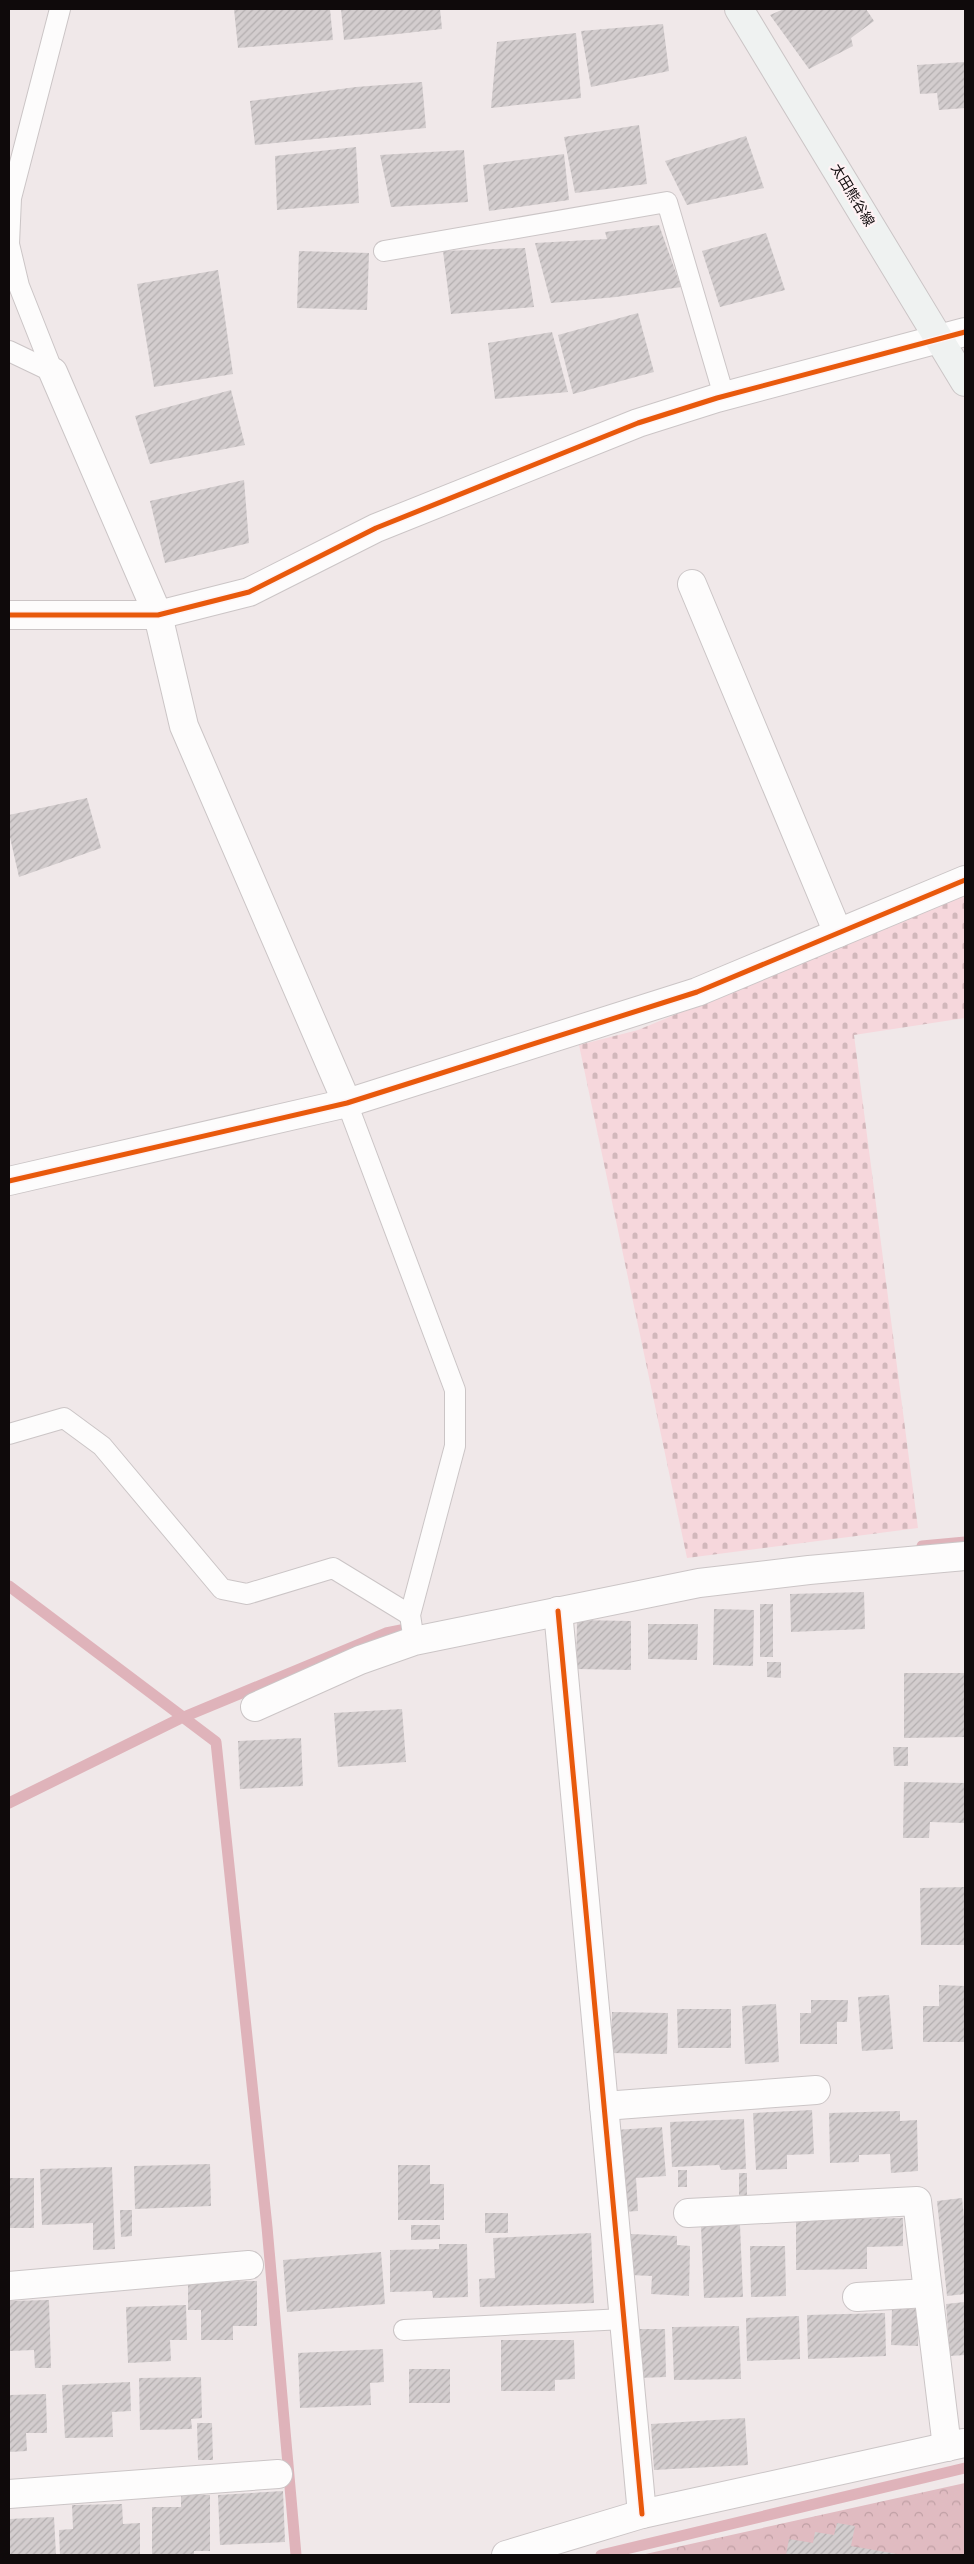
<svg xmlns="http://www.w3.org/2000/svg" width="974" height="2564" font-family="'Work Sans','Noto Sans JP',sans-serif">
  <defs>
    <pattern id="forest-crowns" width="20" height="18" patternUnits="userSpaceOnUse" patternTransform="scale(1.25)"><rect width="20" height="18" fill="#e0bbc1"/><path d="M2 6a3 3 0 1 1 6 0M12 15a3 3 0 1 1 6 0" fill="none" stroke="#bf9fa4"/></pattern>
    <pattern id="cemetery-stones" width="16" height="16" patternUnits="userSpaceOnUse" patternTransform="scale(1.25)"><rect width="16" height="16" fill="#f6d7dc"/><path d="M2 7V4a2 2 0 0 1 4 0v3zM10 15v-3a2 2 0 0 1 4 0v3z" fill="#d2b7bb"/></pattern>
    <pattern id="building-hatch" width="6" height="6" patternUnits="userSpaceOnUse" patternTransform="scale(1.25)"><rect width="6" height="6" fill="#d3cdce"/><path d="M-1 1l2-2M0 6l6-6M5 7l2-2" fill="none" stroke="#b4afb0"/></pattern>
  </defs>
  <rect width="100%" height="100%" fill="#f0e8e9"/>
  <!-- forest -->
  <polygon fill="url(#forest-crowns)" points="965,2483 965,2555 641,2555"/>
  <!-- cemetery -->
  <polygon fill="url(#cemetery-stones)" points="965,894 965,1018 854,1035 918,1528 687,1558 579,1045 638,1030"/>
  <g fill="none" stroke-linecap="round" stroke-linejoin="round">
    <!-- stream -->
    <g stroke="#dfb3ba" stroke-width="11">
      <polyline points="922,1546 965,1542"/>
      <polyline points="9,1586 216,1742 267,2227 296,2555"/>
      <polyline points="9,1803 179,1719 386,1633 416,1627"/>
      <polyline points="601,2555 965,2468"/>
    </g>
  </g>
  <!-- building -->
  <g fill="url(#building-hatch)">
    <polygon points="234,9 330,9 333,40 238,48"/>
    <polygon points="341,9 440,9 442,29 344,40"/>
    <polygon points="784,9 866,9 874,21 851,38 853,46 809,69 770,15"/>
    <polygon points="663,24 669,71 591,87 581,31"/>
    <polygon points="576,33 581,98 491,108 497,42"/>
    <polygon points="965,62 965,108 939,110 937,93 920,94 917,65"/>
    <polygon points="422,82 426,128 255,145 250,101 356,87"/>
    <polygon points="639,125 647,184 575,193 564,137"/>
    <polygon points="746,136 764,188 687,205 665,161"/>
    <polygon points="356,147 359,203 277,210 275,156"/>
    <polygon points="464,150 468,202 391,207 380,155"/>
    <polygon points="564,154 569,200 489,211 483,165"/>
    <polygon points="659,225 681,287 616,297 551,303 535,243 607,239 605,232"/>
    <polygon points="766,233 785,290 720,307 702,251"/>
    <polygon points="525,248 534,307 451,314 443,251"/>
    <polygon points="299,251 369,253 367,310 297,308"/>
    <polygon points="218,270 233,374 154,387 137,284"/>
    <polygon points="638,313 654,372 573,394 558,335"/>
    <polygon points="552,332 568,392 495,399 488,343"/>
    <polygon points="231,390 245,445 150,464 135,416"/>
    <polygon points="244,480 249,543 165,563 150,501"/>
    <polygon points="87,798 101,848 19,877 9,833 9,815"/>
    <polygon points="864,1592 865,1629 791,1632 790,1594"/>
    <rect x="760" y="1604" width="13" height="53"/>
    <polygon points="714,1609 754,1610 753,1666 713,1665"/>
    <polygon points="577,1620 631,1621 631,1670 576,1669"/>
    <polygon points="648,1624 698,1624 697,1660 648,1659"/>
    <polygon points="767,1662 781,1662 781,1678 767,1677"/>
    <polygon points="904,1673 965,1673 965,1737 904,1738"/>
    <polygon points="402,1709 406,1762 338,1767 334,1713"/>
    <polygon points="301,1738 303,1786 240,1789 238,1741"/>
    <polygon points="893,1747 908,1747 908,1766 894,1766"/>
    <polygon points="904,1782 965,1783 965,1823 930,1822 929,1838 903,1838"/>
    <polygon points="965,1887 965,1945 921,1945 920,1888"/>
    <polygon points="939,1985 965,1986 965,2042 923,2042 923,2006 939,2006"/>
    <polygon points="889,1995 893,2049 862,2051 858,1997"/>
    <polygon points="811,2000 848,2000 847,2022 837,2022 837,2044 800,2044 800,2013 811,2013"/>
    <polygon points="776,2004 779,2062 745,2064 742,2006"/>
    <polygon points="677,2009 731,2009 731,2048 678,2048"/>
    <polygon points="612,2012 668,2013 667,2054 611,2053"/>
    <polygon points="812,2110 814,2154 787,2155 787,2169 756,2170 753,2113"/>
    <polygon points="900,2111 900,2121 917,2120 918,2171 891,2173 890,2154 859,2155 859,2162 830,2163 829,2113"/>
    <polygon points="744,2119 746,2169 721,2170 719,2165 672,2167 670,2122"/>
    <polygon points="662,2127 666,2176 636,2178 638,2211 621,2212 615,2130"/>
    <polygon points="210,2164 211,2206 135,2209 134,2166"/>
    <polygon points="398,2165 430,2165 430,2184 444,2184 444,2220 398,2220"/>
    <polygon points="112,2167 115,2249 93,2250 93,2223 42,2225 40,2169"/>
    <rect x="678" y="2170" width="9" height="17"/>
    <rect x="739" y="2173" width="8" height="22"/>
    <rect x="9" y="2178" width="25" height="50"/>
    <polygon points="962,2198 965,2228 965,2294 947,2296 937,2201"/>
    <polygon points="120,2210 132,2210 132,2236 121,2237"/>
    <rect x="485" y="2213" width="23" height="20"/>
    <polygon points="903,2218 903,2246 867,2247 867,2269 796,2270 796,2220"/>
    <polygon points="411,2225 440,2225 440,2239 411,2240"/>
    <polygon points="740,2225 743,2297 704,2298 701,2226"/>
    <polygon points="591,2233 594,2303 480,2307 479,2279 495,2278 493,2238"/>
    <polygon points="631,2234 677,2236 677,2245 690,2246 689,2296 651,2294 652,2276 630,2275"/>
    <polygon points="439,2244 467,2244 468,2297 433,2298 432,2291 390,2292 390,2250 439,2249"/>
    <polygon points="750,2246 785,2246 786,2296 751,2297"/>
    <polygon points="381,2252 385,2304 287,2312 283,2260"/>
    <polygon points="257,2281 257,2326 233,2326 233,2340 201,2340 201,2310 188,2310 188,2282"/>
    <polygon points="49,2300 51,2368 35,2368 34,2350 9,2351 9,2301"/>
    <polygon points="965,2302 965,2355 950,2356 946,2304"/>
    <polygon points="186,2305 187,2340 170,2340 171,2361 128,2363 126,2307"/>
    <polygon points="892,2308 919,2309 918,2346 891,2345"/>
    <polygon points="885,2313 886,2356 808,2359 807,2315"/>
    <polygon points="799,2316 800,2359 747,2361 746,2318"/>
    <polygon points="739,2326 741,2379 674,2380 672,2327"/>
    <polygon points="637,2329 665,2329 666,2377 638,2378"/>
    <polygon points="501,2340 574,2340 575,2379 555,2380 555,2391 501,2391"/>
    <polygon points="383,2349 384,2382 370,2383 371,2405 300,2408 298,2353"/>
    <rect x="409" y="2369" width="41" height="34"/>
    <polygon points="201,2377 202,2418 191,2419 192,2429 140,2430 139,2378"/>
    <polygon points="130,2382 131,2411 112,2412 113,2437 65,2438 62,2385"/>
    <polygon points="46,2394 47,2433 26,2433 27,2451 9,2452 9,2395"/>
    <polygon points="745,2418 748,2465 654,2470 651,2424"/>
    <polygon points="197,2423 212,2423 213,2460 198,2460"/>
    <polygon points="283,2491 285,2542 220,2545 218,2495"/>
    <polygon points="181,2495 210,2495 210,2551 194,2551 194,2555 152,2555 152,2507 181,2507"/>
    <polygon points="122,2504 123,2524 140,2523 140,2555 60,2555 59,2530 73,2529 72,2505"/>
    <polygon points="54,2517 56,2555 9,2555 9,2519"/>
    <polygon points="837,2523 855,2526 851,2546 903,2555 786,2555 789,2539 813,2543 815,2532 834,2535"/>
  </g>
  <g fill="none" stroke-linecap="round" stroke-linejoin="round">
    <defs>
      <g id="lane">
        <polyline points="384,251 667,202 724,396"/>
        <polyline points="9,351 53,372"/>
        <polyline points="53,372 19,286 9,244 11,198 60,9"/>
        <polyline points="347,1103 455,1390 455,1446 410,1615 414,1641"/>
        <polyline points="9,1434 64,1418 102,1446 222,1589 247,1594 333,1568 410,1615"/>
        <polyline points="404,2330 624,2319"/>
      </g>
      <g id="street">
        <polyline points="53,372 158,615 184,726 347,1103"/>
        <polyline points="692,584 838,933"/>
        <polyline points="9,615 158,615 249,592 376,528 638,423 717,398 965,332"/>
        <polyline points="9,1181 347,1103 697,992 965,880"/>
        <polyline points="558,1611 642,2514"/>
        <polyline points="255,1707 360,1660 414,1641 699,1583 809,1570 965,1556"/>
        <polyline points="604,2106 816,2090"/>
        <polyline points="688,2213 917,2201 947,2447"/>
        <polyline points="9,2286 249,2265"/>
        <polyline points="857,2297 928,2293"/>
        <polyline points="9,2494 278,2474"/>
        <polyline points="506,2555 642,2514 964,2443"/>
      </g>
      <polyline id="secondary" points="739,9 965,382"/>
    </defs>
    <!-- lane casing -->
    <use href="#lane" stroke="#cbc5c6" stroke-width="22"/>
    <!-- street casing -->
    <use href="#street" stroke="#cbc5c6" stroke-width="30"/>
    <!-- secondary casing -->
    <use href="#secondary" stroke="#cbc5c6" stroke-width="30"/>
    <!-- lane -->
    <use href="#lane" stroke="#fdfcfc" stroke-width="20"/>
    <!-- street -->
    <use href="#street" stroke="#fdfcfc" stroke-width="28"/>
    <!-- secondary -->
    <use href="#secondary" stroke="#eff2f1" stroke-width="28"/>
    <defs>
      <g id="cycleway">
        <polyline points="9,615 158,615 249,592 376,528 638,423 717,398 965,332"/>
        <polyline points="9,1181 347,1103 697,992 965,880"/>
        <polyline points="558,1611 642,2514"/>
      </g>
    </defs>
    <!-- cycleway casing -->
    <use href="#cycleway" stroke="#fff2f4" stroke-width="8"/>
    <!-- cycleway -->
    <use href="#cycleway" stroke="#e8590c" stroke-width="5"/>
  </g>
  <g text-anchor="middle" dominant-baseline="central" stroke-width="4.5" stroke-linejoin="round" paint-order="stroke">
    <!-- street labels -->
    <g font-size="14" fill="#0f0a0b" stroke="#fff2f4">
      <text transform="translate(853 195) rotate(59)">太田熊谷線</text>
    </g>
  </g>
  <!-- border -->
  <rect width="974" height="2564" fill="none" stroke="#0f0a0b" stroke-width="20"/>
</svg>
